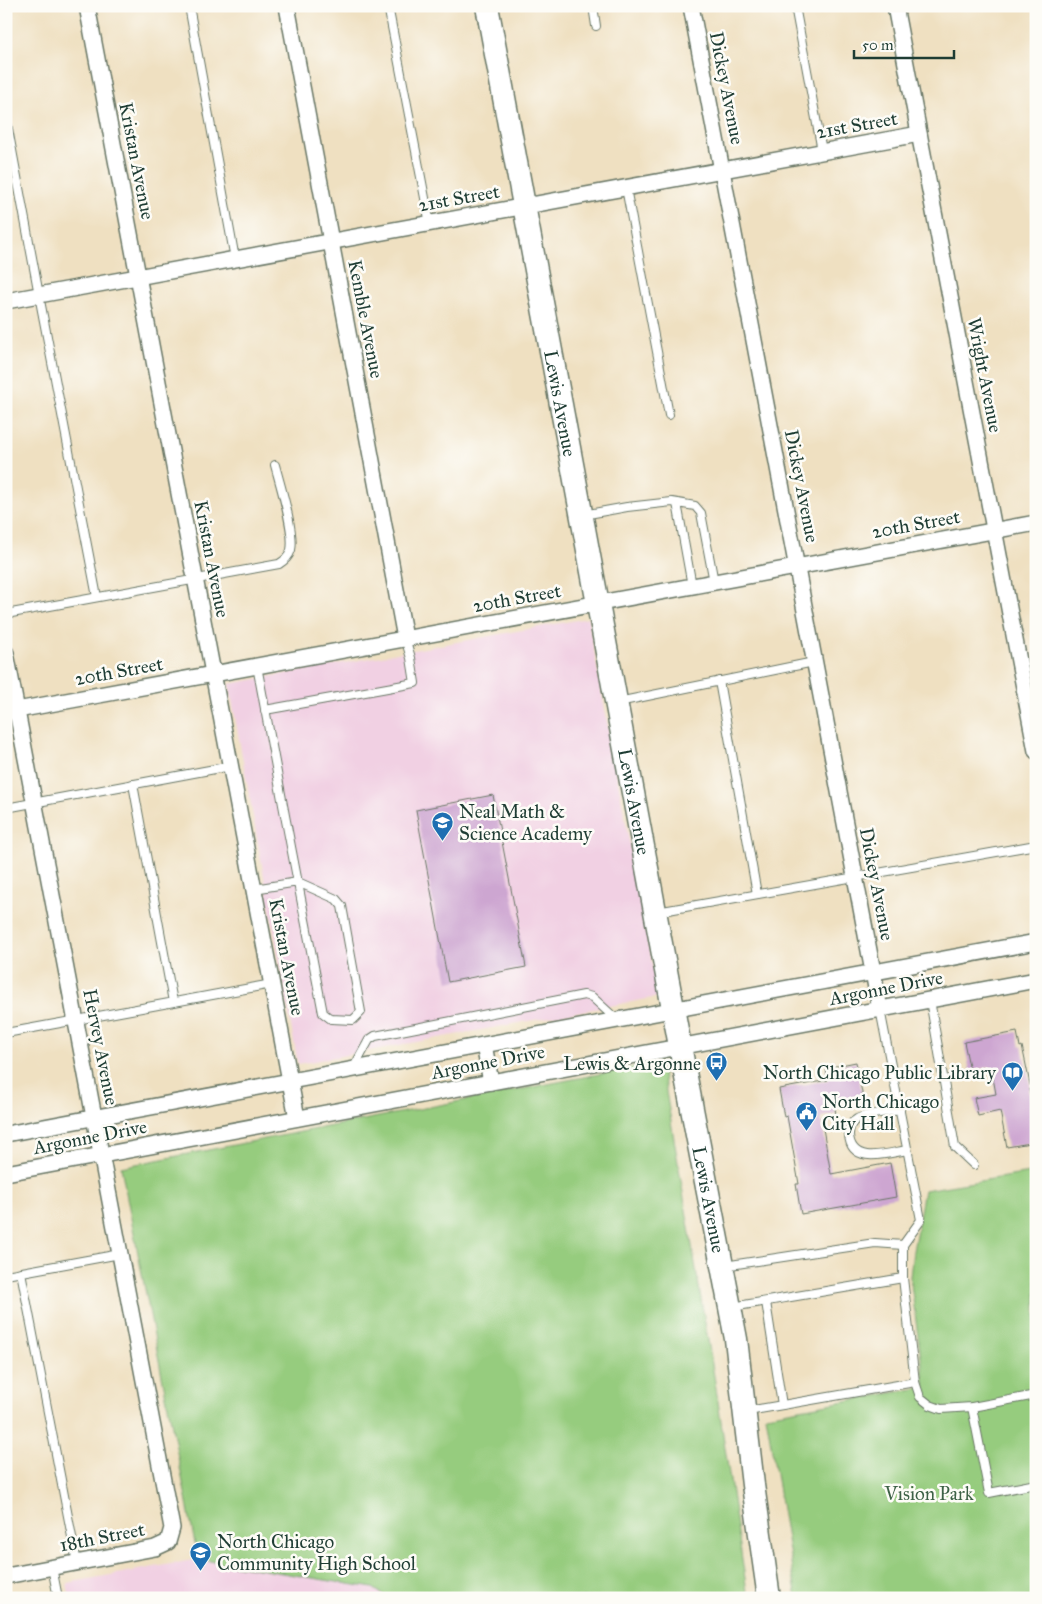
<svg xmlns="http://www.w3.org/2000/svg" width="1042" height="1604" font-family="'IM FELL Great Primer',serif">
  <rect width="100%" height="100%" fill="#fdfcf7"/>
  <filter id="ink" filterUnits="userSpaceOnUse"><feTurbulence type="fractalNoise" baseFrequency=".02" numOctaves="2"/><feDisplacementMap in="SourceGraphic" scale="10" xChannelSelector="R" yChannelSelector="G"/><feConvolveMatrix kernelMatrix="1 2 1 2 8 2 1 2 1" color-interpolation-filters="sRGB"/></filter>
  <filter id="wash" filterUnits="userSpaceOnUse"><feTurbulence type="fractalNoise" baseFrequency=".0096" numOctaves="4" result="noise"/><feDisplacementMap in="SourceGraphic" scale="20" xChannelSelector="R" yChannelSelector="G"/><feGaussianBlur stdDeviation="1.12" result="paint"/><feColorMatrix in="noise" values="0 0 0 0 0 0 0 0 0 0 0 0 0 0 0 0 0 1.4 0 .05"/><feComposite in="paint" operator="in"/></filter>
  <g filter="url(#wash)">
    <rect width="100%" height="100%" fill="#efe0c1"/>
    <!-- built -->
    <g fill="#f1d0e3">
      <polygon points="588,618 658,997 298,1064 229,684"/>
      <polygon points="198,1559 373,1588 388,1598 70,1598 67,1583"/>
    </g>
    <!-- green -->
    <g fill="#96cc7e" stroke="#5a8459">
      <polygon points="661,1062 715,1382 748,1598 388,1598 373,1588 198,1559 121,1167"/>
      <polygon points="1036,1172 1036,1598 797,1598 766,1415 925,1387 910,1277 913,1251 924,1190"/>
    </g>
    <g id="blocks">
      <!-- building -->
      <g fill="#cda6d1">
        <polygon points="493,795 526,967 448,982 416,810"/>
        <polygon points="1017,1032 1020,1047 1022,1046 1031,1089 1029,1089 1036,1126 1036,1142 1007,1147 1000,1111 978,1116 974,1098 996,1094 991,1067 970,1071 964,1042"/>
        <polygon points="856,1062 863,1098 834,1103 836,1114 821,1117 831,1174 890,1163 896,1197 801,1214 796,1184 799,1184 787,1116 784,1117 779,1089 828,1080 826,1068"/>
      </g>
    </g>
  </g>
  <g filter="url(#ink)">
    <use href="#blocks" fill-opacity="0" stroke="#687665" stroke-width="1"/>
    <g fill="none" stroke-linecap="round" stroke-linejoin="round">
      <defs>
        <g id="service">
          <polyline points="189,6 235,259"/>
          <polyline points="388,6 430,224"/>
          <polyline points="593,6 596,26"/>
          <polyline points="795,6 822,151"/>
          <polyline points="6,118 39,295 97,597"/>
          <polyline points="626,188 669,415"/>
          <polyline points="677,503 692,586"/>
          <polyline points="583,515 627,507 672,502 695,506 701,513 714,582"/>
          <path d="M6,614l273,-50c6,-4 10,-7 12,-14 4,-18 -11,-66 -16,-85"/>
          <polyline points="719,681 757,894"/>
          <polyline points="618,702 814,662"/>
          <polyline points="265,710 415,683 411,658 405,638"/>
          <polyline points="133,784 173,1002"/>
          <polyline points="6,808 231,766"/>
          <path d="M254,889l44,-7 38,17 6,7 19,106 -8,8 -22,-1 -8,-6c-22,-116 -45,-231 -66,-347"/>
          <polyline points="657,912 1036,845"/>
          <polyline points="930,1000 955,1147 974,1165"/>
          <polyline points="6,1033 272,984"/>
          <polyline points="353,1069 369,1040 375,1036 584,995 592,997 617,1020"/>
          <path d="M900,1110c-11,2 -34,4 -43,9 -6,3 -8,10 -8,16 2,31 39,18 58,15"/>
          <polyline points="724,1266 875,1243 903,1245"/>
          <polyline points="21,1272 77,1563"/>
          <polyline points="6,1275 120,1254"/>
          <polyline points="766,1302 782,1405"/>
          <polyline points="732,1307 903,1278"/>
          <polyline points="915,1382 920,1397 930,1405 941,1409 972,1407 1036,1395"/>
          <polyline points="972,1407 989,1493 1036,1484"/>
          <polyline points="748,1411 915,1382 903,1278 903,1245 921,1220 880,1009"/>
          <polyline points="52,1567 58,1598"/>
        </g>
        <g id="minor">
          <polyline points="87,6 297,1118"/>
          <polyline points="287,6 405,638"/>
          <polyline points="691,6 880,1009"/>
          <polyline points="895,6 1036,751"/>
          <polyline points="6,301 919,134"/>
          <polyline points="6,653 172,1528 168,1542 155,1548 6,1576"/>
          <polyline points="6,712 1036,523"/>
          <polyline points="484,1045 491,1082"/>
          <polyline points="6,1134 1036,942"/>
          <polyline points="6,1173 1036,980"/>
        </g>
        <g id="secondary">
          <path id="s1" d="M487,6l193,1040 56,293 17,146 16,113"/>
        </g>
      </defs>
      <!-- service casing -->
      <use href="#service" stroke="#687665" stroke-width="10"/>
      <!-- minor casing -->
      <use href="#minor" stroke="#687665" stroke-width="18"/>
      <!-- secondary casing -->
      <use href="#secondary" stroke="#687665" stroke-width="25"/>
      <!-- service -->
      <use href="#service" stroke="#fff" stroke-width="8"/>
      <!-- minor -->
      <use href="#minor" stroke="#fff" stroke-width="15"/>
      <!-- secondary -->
      <use href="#secondary" stroke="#fff" stroke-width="22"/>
    </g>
  </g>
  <!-- icons -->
  <defs>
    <symbol id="school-pin" viewBox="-11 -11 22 30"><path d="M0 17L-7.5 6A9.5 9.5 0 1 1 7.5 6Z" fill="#1f6fb2" stroke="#fdfcf7"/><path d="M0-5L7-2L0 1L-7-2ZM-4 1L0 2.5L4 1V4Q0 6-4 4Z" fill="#fff"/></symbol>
    <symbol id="bus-pin" viewBox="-11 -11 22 30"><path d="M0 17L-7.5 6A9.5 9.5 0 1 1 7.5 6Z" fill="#1f6fb2" stroke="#fdfcf7"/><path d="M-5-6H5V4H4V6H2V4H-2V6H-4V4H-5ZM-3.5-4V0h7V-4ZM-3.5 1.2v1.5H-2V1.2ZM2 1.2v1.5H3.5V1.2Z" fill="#fff"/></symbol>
    <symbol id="library-pin" viewBox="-11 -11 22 30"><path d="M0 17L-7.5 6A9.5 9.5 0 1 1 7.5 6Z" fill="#1f6fb2" stroke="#fdfcf7"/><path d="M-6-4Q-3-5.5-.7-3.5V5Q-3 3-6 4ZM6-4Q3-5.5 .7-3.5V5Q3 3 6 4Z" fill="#fff"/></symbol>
    <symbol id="civic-pin" viewBox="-11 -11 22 30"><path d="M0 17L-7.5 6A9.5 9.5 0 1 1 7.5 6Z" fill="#1f6fb2" stroke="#fdfcf7"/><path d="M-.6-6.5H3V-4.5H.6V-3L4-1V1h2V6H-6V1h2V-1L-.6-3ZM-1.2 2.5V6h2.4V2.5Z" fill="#fff"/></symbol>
  </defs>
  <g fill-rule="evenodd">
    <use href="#school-pin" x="430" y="810" width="25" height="34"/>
    <use href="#bus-pin" x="704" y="1050" width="25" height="34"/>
    <use href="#library-pin" x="1000" y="1060" width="25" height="34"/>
    <use href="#civic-pin" x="794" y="1100" width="25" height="34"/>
    <use href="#school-pin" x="188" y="1540" width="25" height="34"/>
  </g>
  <g text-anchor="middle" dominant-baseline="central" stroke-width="5" stroke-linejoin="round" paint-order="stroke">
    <!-- street labels -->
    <g font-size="19" fill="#1f3d34" stroke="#fdfcf7">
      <text transform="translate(727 88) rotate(79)">Dickey Avenue</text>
      <text transform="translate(857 125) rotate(-10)">21st Street</text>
      <text transform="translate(137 161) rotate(79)">Kristan Avenue</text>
      <text transform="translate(459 198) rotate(-10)">21st Street</text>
      <text transform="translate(366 319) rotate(79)">Kemble Avenue</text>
      <text transform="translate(985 375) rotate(79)">Wright Avenue</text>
      <text stroke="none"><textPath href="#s1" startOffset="404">Lewis Avenue</textPath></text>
      <text transform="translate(802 486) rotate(79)">Dickey Avenue</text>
      <text transform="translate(916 524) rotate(-10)">20th Street</text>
      <text transform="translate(212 559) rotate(79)">Kristan Avenue</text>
      <text transform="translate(517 598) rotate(-10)">20th Street</text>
      <text transform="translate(119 671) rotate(-10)">20th Street</text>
      <text stroke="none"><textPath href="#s1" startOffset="809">Lewis Avenue</textPath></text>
      <text transform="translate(877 884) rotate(79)">Dickey Avenue</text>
      <text transform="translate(287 957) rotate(79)">Kristan Avenue</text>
      <text transform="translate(886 988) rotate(-11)">Argonne Drive</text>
      <text transform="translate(101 1047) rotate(79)">Hervey Avenue</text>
      <text transform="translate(488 1062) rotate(-11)">Argonne Drive</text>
      <text transform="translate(90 1137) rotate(-11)">Argonne Drive</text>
      <text stroke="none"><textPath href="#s1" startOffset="1214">Lewis Avenue</textPath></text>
      <text transform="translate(102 1537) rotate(-11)">18th Street</text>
    </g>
    <!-- poi labels -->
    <g font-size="19" fill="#1f3d34" stroke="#fdfcf7" text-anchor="start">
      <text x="459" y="811">Neal Math &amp;<tspan x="459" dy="22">Science Academy</tspan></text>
      <text x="701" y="1063" text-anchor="end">Lewis &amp; Argonne</text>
      <text x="996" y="1072" text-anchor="end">North Chicago Public Library</text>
      <text x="822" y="1101">North Chicago<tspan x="822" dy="22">City Hall</tspan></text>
      <text x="217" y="1541">North Chicago<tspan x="217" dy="22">Community High School</tspan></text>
    </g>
    <!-- park labels -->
    <g font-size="19" fill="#3d6146" stroke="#fdfcf7">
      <text x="929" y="1493">Vision Park</text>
    </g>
  </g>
  <!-- margin -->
  <rect width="1042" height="1604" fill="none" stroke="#fdfcf7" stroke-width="25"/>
  <!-- scale -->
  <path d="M854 50v8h100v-8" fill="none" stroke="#1f3d34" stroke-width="2.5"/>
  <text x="862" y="50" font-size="15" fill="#1f3d34" stroke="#fdfcf7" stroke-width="4" paint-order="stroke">50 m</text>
</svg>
